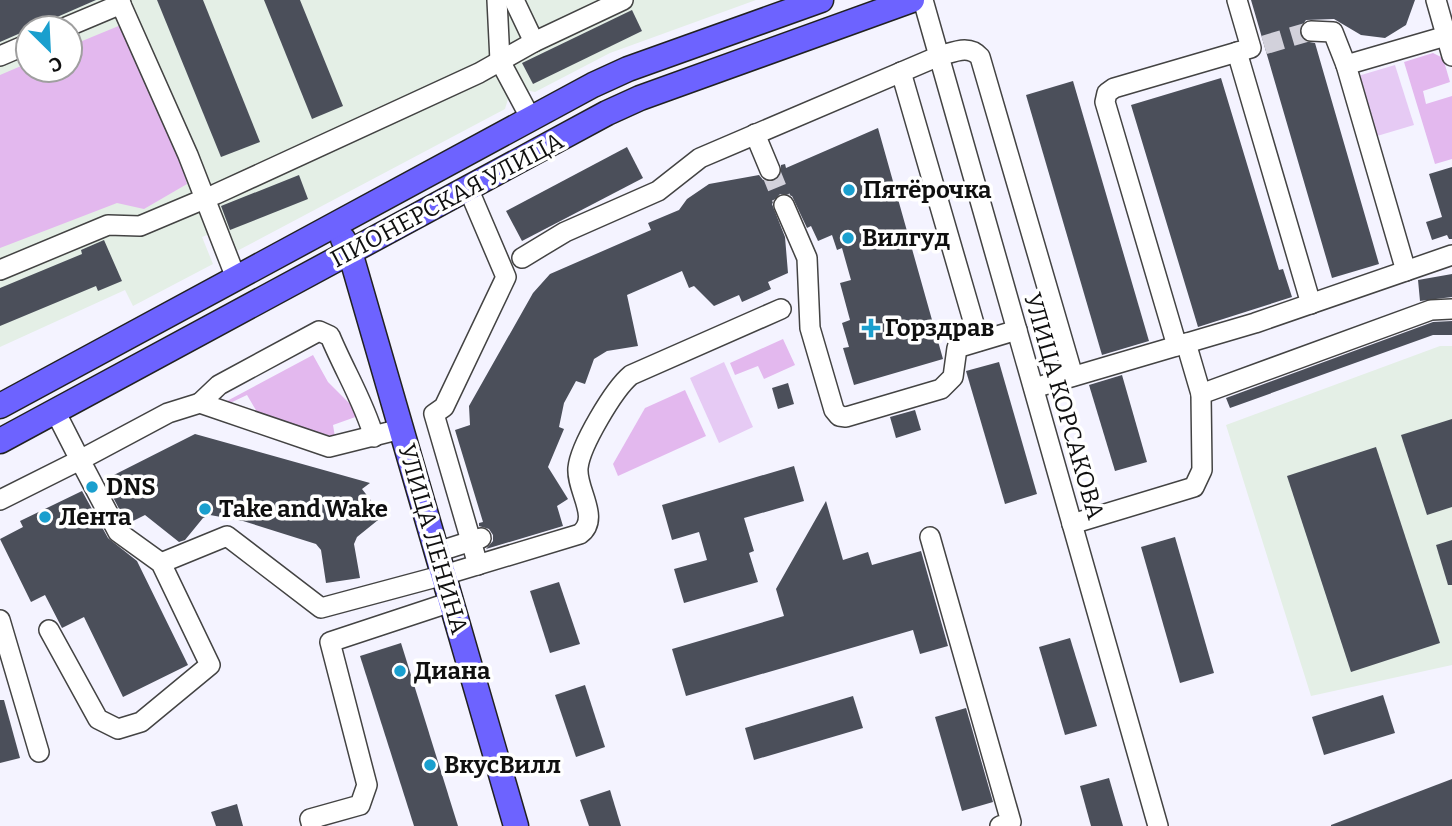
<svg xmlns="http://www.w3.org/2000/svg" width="1452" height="826" font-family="Bitter,serif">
  <rect width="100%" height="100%" fill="#f4f3ff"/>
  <!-- industrial -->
  <g fill="#e4efe6" fill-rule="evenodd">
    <path d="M0,0h756l-146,53 -75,39 -10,-2 -17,9 -3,10 -268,142 -13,-23 -22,9 11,27 -80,42 -8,-16 -125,57zM28,28h42v42h-42z"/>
    <polygon points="1440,346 1452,346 1452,665 1311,696 1226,425"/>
  </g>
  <!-- green -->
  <g fill="#e3b8ee">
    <polygon points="121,25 180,156 187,184 144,209 117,203 0,248 0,75 28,63 28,70 70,70 70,46"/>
    <polygon points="1433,53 1443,58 1450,82 1423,91 1426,104 1452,96 1452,159 1435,164 1404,62"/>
    <polygon points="783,339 795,365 764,379 758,366 735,375 730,363"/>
    <polygon points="313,355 328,382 361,415 333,425 335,437 260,417 247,395 228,404 227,401"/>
    <polygon points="685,390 706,436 618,476 613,464 645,408"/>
  </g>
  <!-- pitch -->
  <g fill="#e6caf4">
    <polygon points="1395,65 1414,125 1377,136 1358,76"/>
    <polygon points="724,362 753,427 719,443 690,378"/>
  </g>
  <!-- building -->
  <g fill="#4b4f5a">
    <polygon points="0,0 96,0 0,42"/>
    <polygon points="157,0 203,0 260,142 221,157"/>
    <polygon points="264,0 300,0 343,106 312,119"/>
    <polygon points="1251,0 1415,0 1406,25 1385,38 1361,35 1334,19 1306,20 1299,30 1304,41 1315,43 1379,264 1332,278"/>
    <polygon points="632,10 642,31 533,84 522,63"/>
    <polygon points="1221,78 1279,270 1283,269 1292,297 1198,327 1131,105"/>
    <polygon points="1073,81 1149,341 1102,355 1026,95"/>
    <polygon points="878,128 943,359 854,385 843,348 849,347 842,323 850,320 840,283 851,280 842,248 837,250 832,235 818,241 811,226 807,228 792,196 780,194 772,204 785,237 788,273 768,282 771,289 742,302 739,295 714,306 694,286 689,288 682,271 627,295 638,346 607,351 594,359 585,384 576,381 564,403 559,427 564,429 548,467 568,499 557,506 563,526 486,549 493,541 493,535 489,529 479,526 479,523 483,522 455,430 470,425 469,406 533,293 550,274 651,230 648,223 679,210 687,199 709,184 759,175 763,180 774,181 780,177 781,165 785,164 786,168"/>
    <polygon points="627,147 643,178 522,241 506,211"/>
    <polygon points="1452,167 1452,239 1449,239 1447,235 1432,240 1426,222 1442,217 1429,174"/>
    <polygon points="299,175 308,199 230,230 221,206"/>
    <polygon points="104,240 122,281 98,291 96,286 0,326 0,288 82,254 81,250"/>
    <polygon points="1452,274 1452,297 1420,301 1418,280"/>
    <polygon points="1452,321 1452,335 1433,335 1230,408 1226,398 1433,322"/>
    <polygon points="999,362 1037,494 1005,504 966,371"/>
    <polygon points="1122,375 1147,462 1115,471 1089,385"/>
    <polygon points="788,383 794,404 778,409 772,388"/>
    <polygon points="915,410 921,430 896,438 890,417"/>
    <polygon points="1452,419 1452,507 1427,515 1401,435"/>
    <polygon points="195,434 370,483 362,489 383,516 357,537 354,544 360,578 326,583 321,550 316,544 243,521 210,515 203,518 185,540 179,542 145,515 127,524 104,480"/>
    <polygon points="1376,447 1440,643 1351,672 1287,476"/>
    <polygon points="794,466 804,501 744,518 754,551 749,553 758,582 684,603 674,569 707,560 699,532 672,540 662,505"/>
    <polygon points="82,491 108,538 137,561 188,665 123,697 84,617 62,628 45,595 31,602 0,539 23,527 20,521"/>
    <polygon points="826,501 843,560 868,552 872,565 921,551 948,646 920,654 913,630 686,696 672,649 784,616 776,589"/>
    <polygon points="1175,537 1214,673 1180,683 1141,547"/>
    <polygon points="1452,540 1452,585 1448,585 1436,545"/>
    <polygon points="559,582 580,644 550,653 530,591"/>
    <polygon points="1070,638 1097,726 1065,735 1039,647"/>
    <polygon points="401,643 458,826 414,826 360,656"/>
    <polygon points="585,685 605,747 576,757 555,695"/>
    <polygon points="1383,695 1395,733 1324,755 1312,717"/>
    <polygon points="853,696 863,728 754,760 745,728"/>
    <polygon points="0,700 4,700 20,758 0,763"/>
    <polygon points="966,708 993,802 962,811 935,717"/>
    <polygon points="1109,778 1123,826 1091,826 1080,786"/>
    <polygon points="1452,779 1452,826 1331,826 1331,825"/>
    <polygon points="610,790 621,826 589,826 580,800"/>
    <polygon points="237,804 243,826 216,826 211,812"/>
  </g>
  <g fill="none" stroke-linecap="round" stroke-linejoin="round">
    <!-- minor-tunnel -->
    <g stroke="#d2d1db" stroke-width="19" stroke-dasharray="19 10" stroke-linecap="butt">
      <polyline points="1264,45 1311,31"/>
      <polyline points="770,170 784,205"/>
    </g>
    <defs>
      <g id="minor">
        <polyline points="119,0 188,155 236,278"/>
        <polyline points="497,0 500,61 531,119"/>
        <polyline points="514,0 534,42"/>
        <polyline points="923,0 1158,826"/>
        <polyline points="1436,0 1452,56"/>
        <polyline points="64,28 121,4"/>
        <polyline points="1311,31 1333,32 1346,65"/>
        <polyline points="1237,52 1311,304"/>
        <polyline points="0,56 28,44"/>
        <polyline points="901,72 979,341"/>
        <polyline points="755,134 770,170"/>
        <polyline points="468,188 506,277 444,407 434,414 478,565"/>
        <polyline points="784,205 807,258 810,328 834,410 839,416 846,417 941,389 953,377 957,348 1017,330"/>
        <path d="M522,258l43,-26 93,-41 42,-33 239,-102c15,-4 30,-12 41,1l93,319"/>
        <polyline points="0,270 108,225 140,226 216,194 479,73 534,42 623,0"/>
        <polyline points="1406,271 1346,65 1446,36"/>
        <polyline points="1186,343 1201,394"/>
        <polyline points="1177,346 1105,102 1107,93 1114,88 1251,48 1237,0"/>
        <polyline points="1034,388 1255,323 1452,255"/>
        <path d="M200,403l19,-18 100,-54 11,5c14,34 34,66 44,101"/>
        <polyline points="0,500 80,460 55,411"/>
        <polyline points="1072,524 1194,487 1202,470 1201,394 1431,310 1452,309"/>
        <polyline points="930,537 1011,822 1000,826"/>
        <polyline points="437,552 481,538"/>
        <path d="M161,563l66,-27 94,72 123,-33 136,-41c21,-16 -4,-44 -2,-66 2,-22 36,-79 53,-93l150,-66"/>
        <polyline points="0,620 39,752"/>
        <polyline points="49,630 98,719 118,729 141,722 210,665 161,563 118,532 80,460 168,413 200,403 329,447 401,429"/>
        <polyline points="312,826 310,819 360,805 367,785 330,642 451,602"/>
      </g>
      <g id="major">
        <polyline points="343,239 350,252 516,826"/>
        <polyline points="0,406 593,85 628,69 821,0"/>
        <polyline points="0,441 607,113 640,98 912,0"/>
      </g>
    </defs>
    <!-- minor casing -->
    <use href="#minor" stroke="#434343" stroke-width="22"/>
    <!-- major casing -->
    <use href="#major" stroke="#212121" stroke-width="27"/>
    <!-- minor -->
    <use href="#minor" stroke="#fff" stroke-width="19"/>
    <!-- major -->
    <use href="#major" stroke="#6d63ff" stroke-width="24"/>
  </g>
  <!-- markers -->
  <g fill="#1a9fce" stroke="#fff" stroke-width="2.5">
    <circle cx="849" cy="190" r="7"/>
    <circle cx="848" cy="238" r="7"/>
    <path d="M867.5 317.5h7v7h7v7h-7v7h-7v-7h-7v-7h7z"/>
    <circle cx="92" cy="487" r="7"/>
    <circle cx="205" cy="509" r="7"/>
    <circle cx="45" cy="517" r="7"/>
    <circle cx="400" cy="671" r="7"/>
    <circle cx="430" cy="765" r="7"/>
  </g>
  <g text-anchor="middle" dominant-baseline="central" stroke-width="7" stroke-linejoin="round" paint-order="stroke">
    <!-- poi labels -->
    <g font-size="24" font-weight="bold" fill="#101010" stroke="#fff" text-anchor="start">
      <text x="863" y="190">Пятёрочка</text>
      <text x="862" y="238">Вилгуд</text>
      <text x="885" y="328">Горздрав</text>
      <text x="106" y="487">DNS</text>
      <text x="219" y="509">Take and Wake</text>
      <text x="59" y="517">Лента</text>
      <text x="414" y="671">Диана</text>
      <text x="444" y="765">ВкусВилл</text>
    </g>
    <!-- street labels -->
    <g font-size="24" fill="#101010" stroke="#fff">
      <text transform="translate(447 200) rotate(-28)">ПИОНЕРСКАЯ УЛИЦА</text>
      <text transform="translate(1064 406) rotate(74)">УЛИЦА КОРСАКОВА</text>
      <text transform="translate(433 539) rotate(74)">УЛИЦА ЛЕНИНА</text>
    </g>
  </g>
  <!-- north arrow -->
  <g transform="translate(49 49) rotate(156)"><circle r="33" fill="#ffffff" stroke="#9f9f9f" stroke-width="2"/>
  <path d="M0-5L12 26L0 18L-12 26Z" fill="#1a9fce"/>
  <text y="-10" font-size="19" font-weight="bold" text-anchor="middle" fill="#101010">С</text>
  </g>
</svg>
